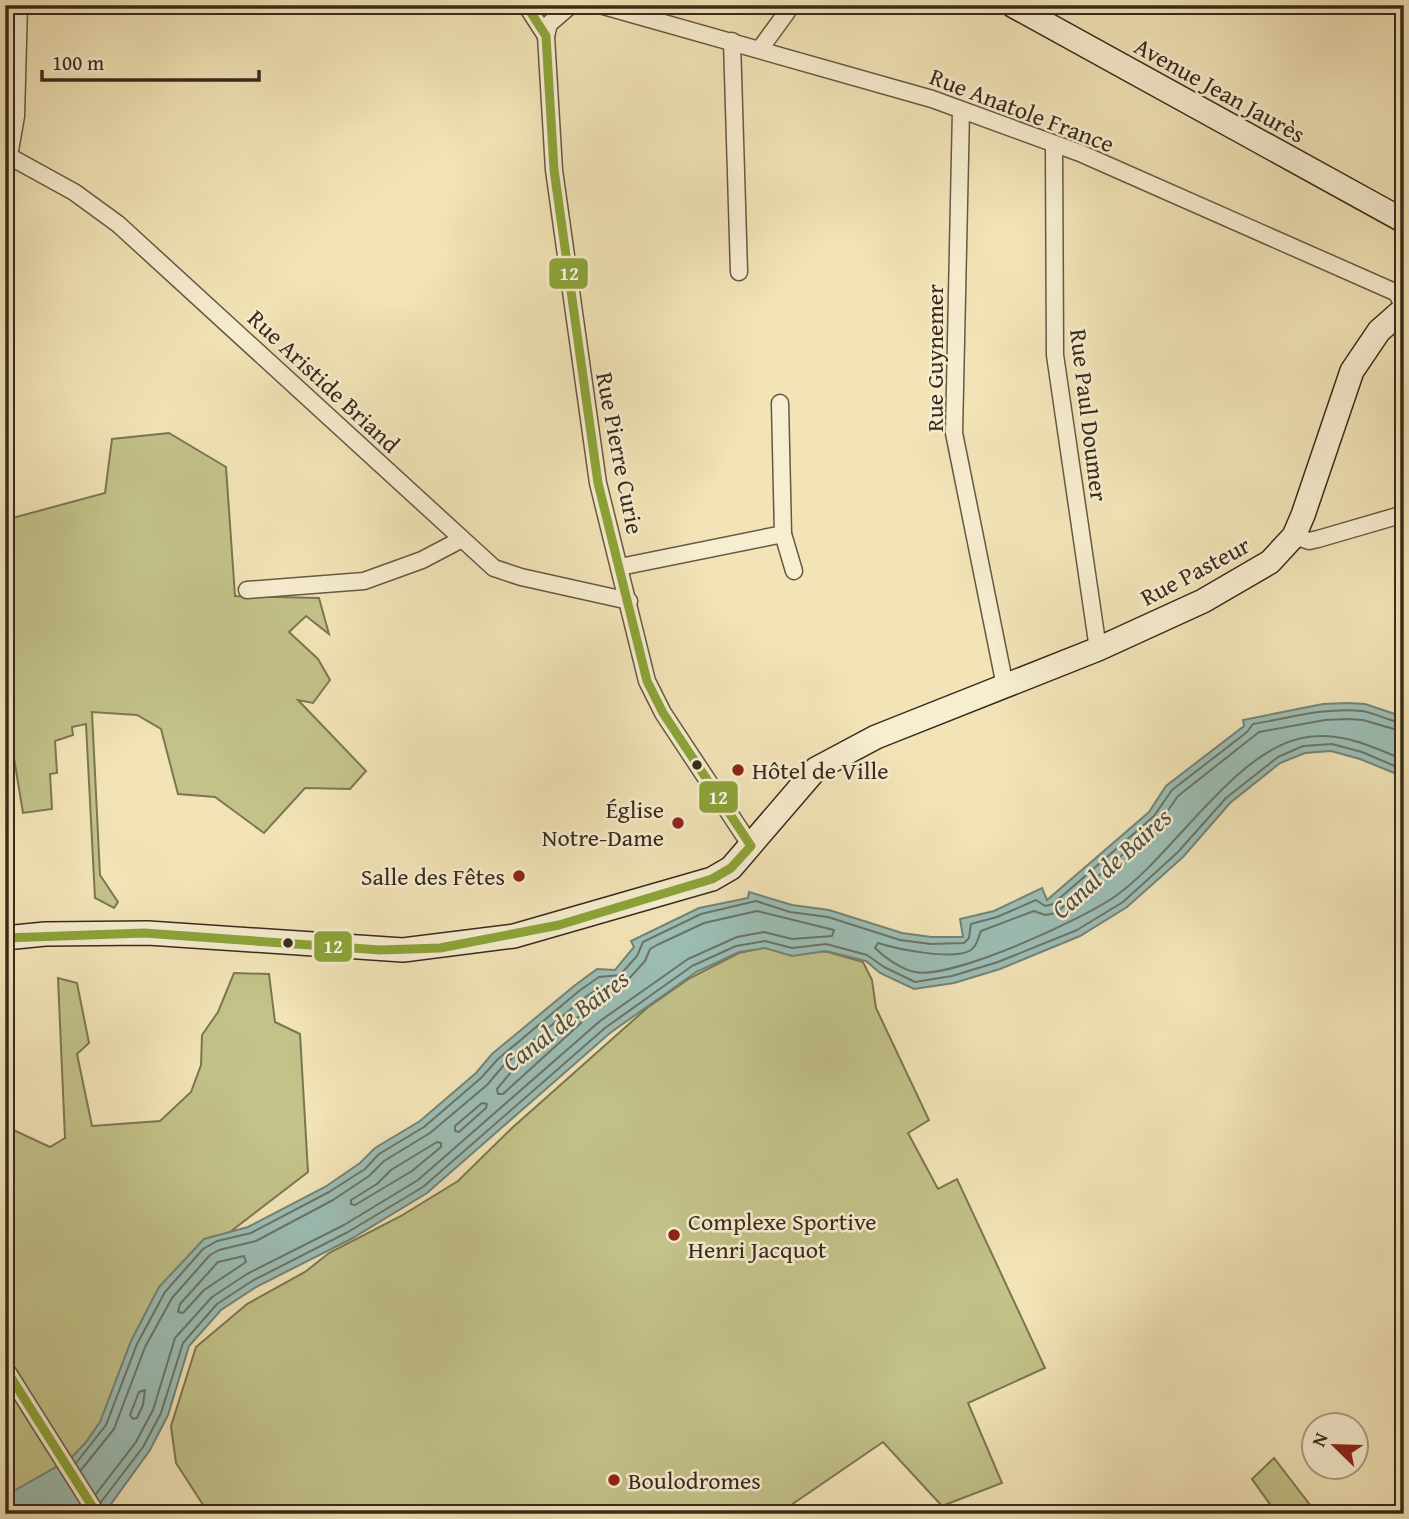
<svg xmlns="http://www.w3.org/2000/svg" width="1409" height="1519" font-family="'Gentium Book Plus',serif">
  <rect width="100%" height="100%" fill="#f2e4b7"/>
  <filter id="stains"><feTurbulence type="fractalNoise" baseFrequency=".00286" numOctaves="4"/><feColorMatrix values="0 0 0 0 .2 0 0 0 0 .09 0 0 0 0 .02 0 0 0 .5 -.17"/></filter>
  <radialGradient id="worn" r=".72"><stop offset=".6" stop-color="#630" stop-opacity="0"/><stop offset="1" stop-color="#630" stop-opacity=".3"/></radialGradient>
  <!-- green -->
  <g fill="#c2c289" stroke="#7c7652" stroke-width="2">
    <polygon points="169,433 226,467 235,596 319,598 329,634 306,616 289,632 318,659 330,680 313,703 298,700 366,771 350,789 305,788 264,833 215,797 178,794 161,729 137,715 92,712 100,875 118,902 114,908 95,898 86,724 72,727 73,735 55,741 57,773 50,774 52,809 23,813 14,758 5,752 5,520 105,493 112,439"/>
    <polygon points="772,946 828,952 863,962 872,980 876,1008 929,1120 908,1133 938,1189 957,1179 1045,1368 968,1403 1002,1483 942,1506 883,1442 778,1514 209,1514 176,1463 171,1426 196,1347 247,1304 305,1272 329,1253 401,1216 458,1181 512,1128 647,1008 690,978 739,953"/>
    <polygon points="234,973 269,974 275,1022 300,1034 308,1172 174,1275 86,1514 5,1514 5,1126 50,1147 65,1138 58,978 77,983 89,1043 77,1054 92,1126 160,1121 191,1092 201,1065 202,1035 218,1012"/>
    <polygon points="1274,1458 1317,1514 1277,1514 1252,1479"/>
  </g>
  <!-- water -->
  <polygon fill="#9cbeb5" stroke="#748378" stroke-width="2" points="1347,703 1365,704 1404,717 1404,777 1360,759 1331,751 1305,753 1280,763 1230,803 1183,857 1127,907 1080,936 1000,969 954,983 914,989 880,973 866,961 826,951 792,956 765,948 739,952 696,972 610,1033 427,1193 351,1239 256,1287 221,1310 189,1346 168,1415 150,1450 111,1504 94,1514 5,1514 5,1496 70,1459 86,1442 100,1422 131,1341 159,1287 204,1239 248,1227 325,1187 360,1163 375,1148 420,1121 476,1073 492,1054 574,986 597,969 615,970 634,947 631,941 699,908 748,898 749,892 792,905 829,910 902,933 931,937 963,937 960,919 994,911 1042,888 1047,900 1149,812 1166,786 1244,726 1243,720 1323,704"/>
  <g fill="none" stroke-linecap="round" stroke-linejoin="round">
    <!-- shore -->
    <g stroke="#6a7468" stroke-width="2">
      <path d="M1404,732l-41,-12 -16,-1 -22,1 -66,12 -81,64 -18,26 -104,91 -11,2 -11,-4 -53,20c-3,6 -3,14 -10,19 -17,11 -74,-1 -93,-7l-3,5c10,10 26,21 40,24 36,8 171,-54 202,-77 57,-41 117,-143 185,-157 36,-8 69,8 102,22"/>
      <polygon points="578,1017 582,1019 581,1023 503,1094 498,1094 497,1089 511,1072"/>
      <polygon points="482,1103 487,1104 486,1108 459,1132 455,1131 455,1126"/>
      <polygon points="437,1142 441,1143 441,1147 412,1171 355,1205 351,1204 351,1200 377,1184 391,1170"/>
      <polygon points="244,1256 246,1262 204,1290 183,1313 178,1312 180,1304 218,1262"/>
      <polygon points="145,1390 143,1405 137,1418 133,1419 130,1415 139,1392"/>
      <path d="M76,1463l30,-38 31,-81 28,-52 38,-43 14,-8 34,-8 78,-41 36,-23 14,-15 45,-27 57,-49 17,-19 81,-68 20,-14 21,-2 17,-19 6,-14 58,-28 55,-13 34,11 38,5 72,23 31,4 33,-1 5,-5 2,-14 26,-7 39,-17 9,6 8,-2 101,-88 18,-26 75,-58 6,-8c36,-6 72,-17 109,-13 14,2 28,11 42,12"/>
      <polyline points="81,1470 114,1429 145,1347 172,1298 210,1255 219,1250 256,1241 333,1200 369,1176 384,1161 430,1133 487,1085 504,1065 584,998 602,986 618,986 626,982 645,961 650,949 657,945 704,923 757,911 834,930 832,936 792,939 764,932 737,937 688,959 600,1021 418,1180 344,1225 247,1274 212,1297 175,1338 153,1410 136,1442 96,1494"/>
      <polyline points="101,1502 143,1447 161,1413 183,1343 217,1304 252,1281 348,1232 423,1187 605,1028 692,966 736,946 765,941 792,948 826,944 867,955 884,967 915,982 952,976 998,962 1077,930 1123,902 1178,852 1226,798 1278,757 1303,746 1332,744 1362,752 1404,770"/>
    </g>
    <defs>
      <g id="minor">
        <polyline points="526,5 546,36"/>
        <polyline points="571,5 549,24 546,36 554,170 598,483 647,681 663,713 751,846"/>
        <polyline points="600,5 932,99 1080,153 1397,293 1404,308"/>
        <polyline points="732,41 739,272"/>
        <polyline points="760,49 792,5"/>
        <polyline points="961,110 954,433 1005,686"/>
        <polyline points="1054,144 1055,355 1098,649"/>
        <polyline points="5,154 74,192 118,224 494,568 521,577 629,601"/>
        <polyline points="9,156 16,116 19,5"/>
        <polyline points="783,534 794,571"/>
        <polyline points="1294,536 1309,541 1318,539 1404,514"/>
        <polyline points="620,567 783,534 780,403"/>
        <polyline points="247,590 364,581 422,560 462,539"/>
        <polyline points="5,1368 97,1514"/>
      </g>
      <g id="secondary">
        <polyline points="1012,5 1404,221"/>
        <polyline points="5,938 45,934 148,933 403,950 514,936 712,879 731,868 816,769 876,737 1098,649 1203,601 1270,562 1294,536 1303,515 1352,371 1379,331 1404,309"/>
      </g>
    </defs>
    <!-- minor casing -->
    <use href="#minor" stroke="#665943" stroke-width="19"/>
    <!-- secondary casing -->
    <use href="#secondary" stroke="#372b1c" stroke-width="26"/>
    <!-- minor -->
    <use href="#minor" stroke="#f7edd0" stroke-width="16"/>
    <!-- secondary -->
    <use href="#secondary" stroke="#f7edd0" stroke-width="23"/>
    <defs>
      <g id="bus-1">
        <polyline points="5,938 144,933 380,950 440,948 559,925 712,879 731,868 751,846 663,713 647,681 598,483 554,170 546,36 526,5"/>
        <polyline points="5,1368 97,1514"/>
      </g>
    </defs>
    <!-- bus-1 casing -->
    <use href="#bus-1" stroke="#f7edd0" stroke-width="14"/>
    <!-- bus-1 -->
    <use href="#bus-1" stroke="#8ca438" stroke-width="9"/>
  </g>
  <!-- markers -->
  <g fill="#372b1c" stroke="#f7edd0" stroke-width="2.5">
    <circle cx="697" cy="765" r="6"/>
    <circle cx="288" cy="943" r="6"/>
  </g>
  <g fill="#8f2418" stroke="#f7edd0" stroke-width="2.5">
    <circle cx="738" cy="770" r="7"/>
    <circle cx="678" cy="823" r="7"/>
    <circle cx="519" cy="876" r="7"/>
    <circle cx="674" cy="1235" r="7"/>
    <circle cx="614" cy="1480" r="7"/>
  </g>
  <g text-anchor="middle" dominant-baseline="central" stroke-width="5" stroke-linejoin="round" paint-order="stroke">
    <!-- street labels -->
    <g font-size="24" fill="#372b1c" stroke="#f7edd0">
      <text transform="translate(1220 90) rotate(29)">Avenue Jean Jaurès</text>
      <text transform="translate(1022 110) rotate(21)">Rue Anatole France</text>
      <text transform="translate(934 358) rotate(-90)">Rue Guynemer</text>
      <text transform="translate(324 381) rotate(43)">Rue Aristide Briand</text>
      <text transform="translate(1089 415) rotate(83)">Rue Paul Doumer</text>
      <text transform="translate(620 453) rotate(79)">Rue Pierre Curie</text>
      <text transform="translate(1195 571) rotate(-28)">Rue Pasteur</text>
    </g>
    <!-- poi labels -->
    <g font-size="24" fill="#372b1c" stroke="#f7edd0" text-anchor="start">
      <text x="752" y="770">Hôtel de Ville</text>
      <text x="664" y="809" text-anchor="end">Église<tspan x="664" dy="28">Notre-Dame</tspan></text>
      <text x="505" y="876" text-anchor="end">Salle des Fêtes</text>
      <text x="688" y="1221">Complexe Sportive<tspan x="688" dy="28">Henri Jacquot</tspan></text>
      <text x="628" y="1480">Boulodromes</text>
    </g>
    <!-- water labels -->
    <g font-size="26" font-style="italic" fill="#505042" stroke="#f7edd0">
      <text transform="translate(1111 863) rotate(-42)">Canal de Baires</text>
      <text transform="translate(565 1020) rotate(-37)">Canal de Baires</text>
    </g>
  </g>
  <g stroke="#f7edd0" stroke-width="2.5">
    <rect x="548" y="257" width="41" height="33" rx="7" fill="#8ca438"/>
    <rect x="698" y="780" width="41" height="34" rx="7" fill="#8ca438"/>
    <rect x="313" y="930" width="40" height="33" rx="7" fill="#8ca438"/>
  </g>
  <g font-size="19" text-anchor="middle" font-weight="bold" fill="#fff">
    <text x="569" y="280">12</text>
    <text x="718" y="804">12</text>
    <text x="333" y="953">12</text>
  </g>
  <!-- margin -->
  <rect width="1409" height="1519" fill="none" stroke="#f2e4b7" stroke-width="28"/>
  <rect x="7" y="7" width="1395" height="1505" fill="none" stroke="#372b1c" stroke-width="3.5"/>
  <rect x="14" y="14" width="1381" height="1491" fill="none" stroke="#372b1c" stroke-width="2"/>
  <!-- north arrow -->
  <g transform="translate(1335 1446) rotate(293)"><circle r="33" fill="#f7edd0" stroke="#aa9f88" stroke-width="2"/>
  <path d="M0-5L12 26L0 18L-12 26Z" fill="#8f2418"/>
  <text y="-10" font-size="19" font-weight="bold" text-anchor="middle" fill="#372b1c">N</text>
  </g>
  <!-- scale -->
  <path d="M42 70v10h217v-10" fill="none" stroke="#372b1c" stroke-width="3.5"/>
  <text x="52" y="70" font-size="21" fill="#372b1c" stroke="#f7edd0" stroke-width="5" paint-order="stroke">100 m</text>
  <rect width="100%" height="100%" filter="url(#stains)"/>
  <rect width="100%" height="100%" fill="url(#worn)"/>
</svg>
